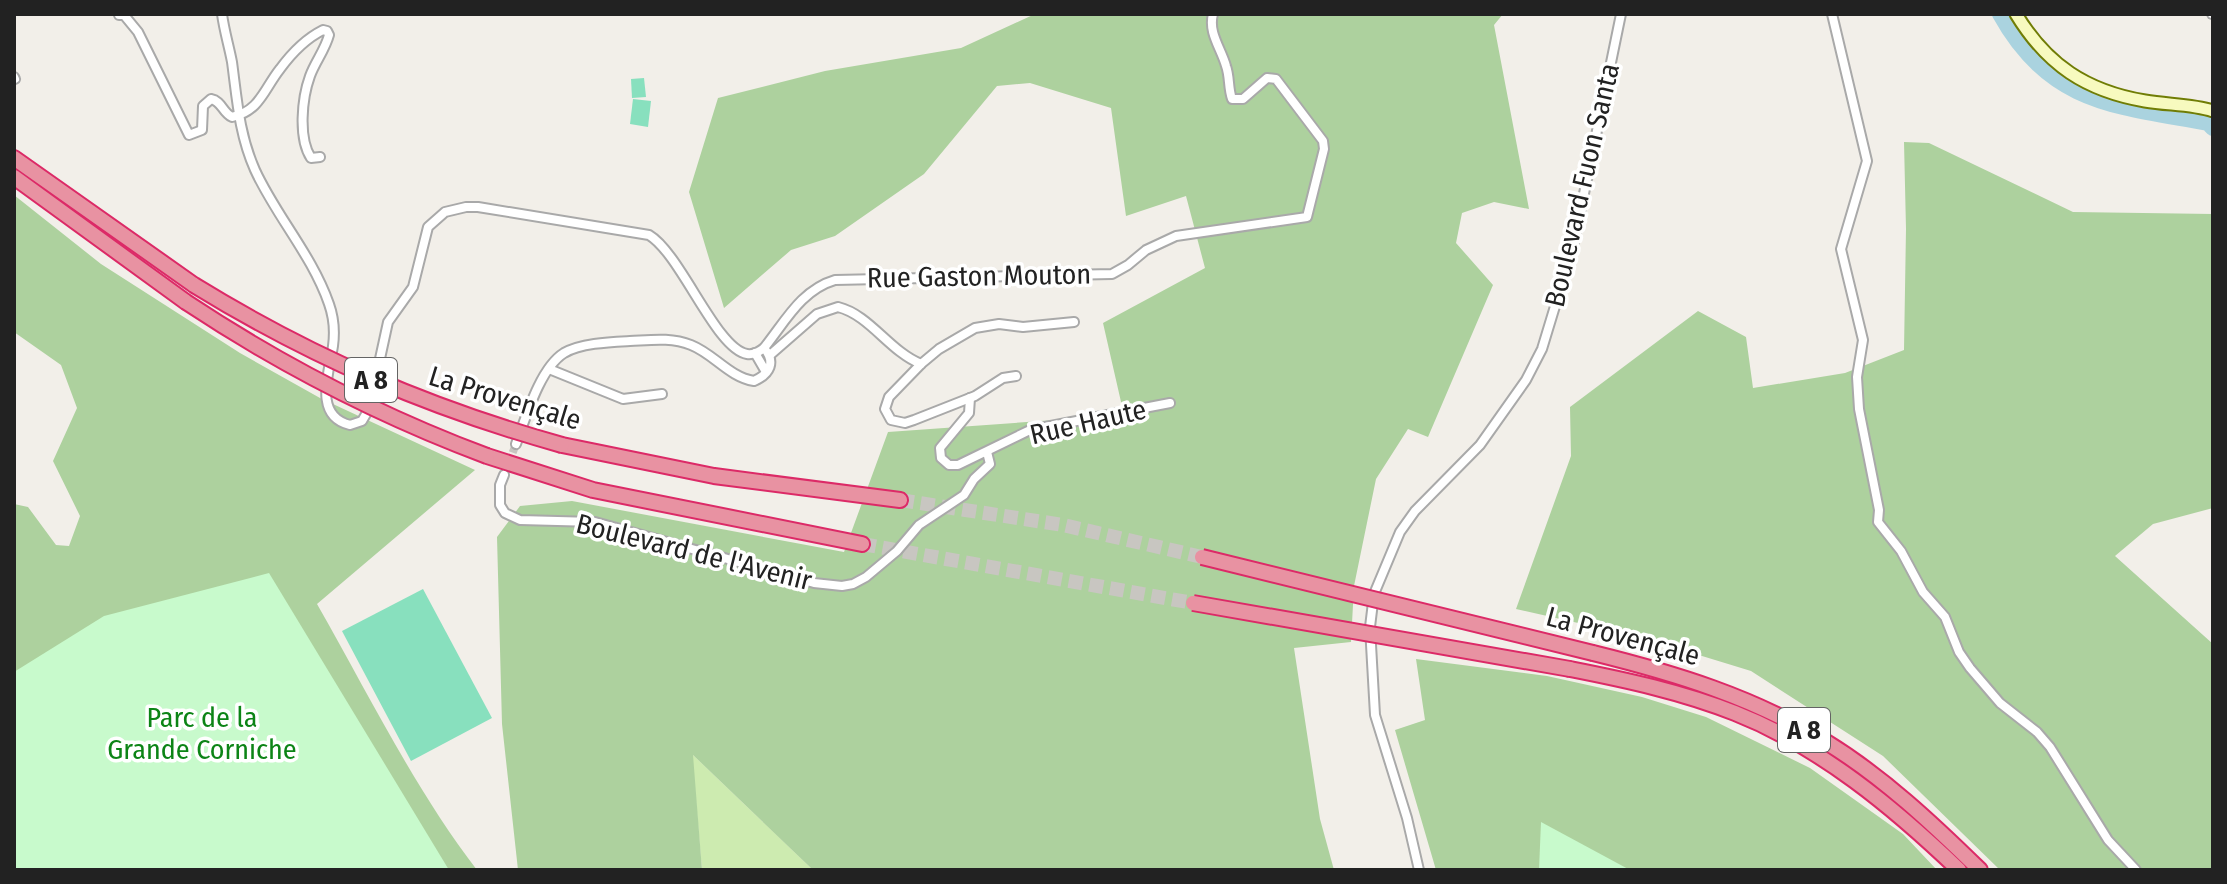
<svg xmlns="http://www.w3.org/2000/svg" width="2227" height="884" font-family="'Fira Sans Condensed',sans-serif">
  <rect width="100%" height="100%" fill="#f2efe9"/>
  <!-- grass -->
  <polygon fill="#cdebb0" points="692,754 813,870 702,870"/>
  <!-- forest -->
  <g fill="#add19e">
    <polygon points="1035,14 1503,14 1494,25 1529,209 1494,202 1462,213 1456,243 1493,285 1428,437 1408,429 1376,479 1354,586 1351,642 1294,648 1320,819 1334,870 813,870 693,755 702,870 518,870 502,724 497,537 520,506 572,501 844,552 888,432 1124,415 1103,323 1205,268 1186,196 1126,216 1111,108 1030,83 997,86 924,174 835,236 791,250 724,308 689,192 718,98 825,71 961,48"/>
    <polygon points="1904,142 1929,143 2073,212 2213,214 2213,508 2153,524 2115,556 2213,644 2213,870 2000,870 1883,756 1751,671 1640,637 1516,609 1571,456 1570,407 1698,311 1746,337 1753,388 1845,373 1904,350 1906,229"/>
    <path d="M14,195l87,69 139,89 80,45 155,72 -158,134c51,89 97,184 160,266h-463v-366l14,3 28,38 13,1 11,-30 -27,-55 24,-53 -16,-43 -47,-33z"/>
    <polygon points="1416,659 1547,676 1642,697 1706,717 1810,768 1903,834 1937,870 1436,870 1395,730 1425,720"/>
  </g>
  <!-- park -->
  <g fill="#c8facc">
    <polygon points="269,573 449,870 14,870 14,672 104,616"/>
    <polygon points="1541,822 1630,870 1539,870"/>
  </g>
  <!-- pitch -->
  <g fill="#88e0be">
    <polygon points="644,78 646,97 632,98 631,79"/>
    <polygon points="633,99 651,101 648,127 630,124"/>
    <polygon points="423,589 492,718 411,761 342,631"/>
  </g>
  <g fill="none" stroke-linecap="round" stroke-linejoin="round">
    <!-- river -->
    <path stroke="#aad3df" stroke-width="16" d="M2000,14c50,91 117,92 208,109l5,5"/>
    <!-- street-tunnel -->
    <polyline stroke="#c8c6c1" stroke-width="8" stroke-dasharray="8 4" stroke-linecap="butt" points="504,475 516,444"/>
    <!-- highway-tunnel -->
    <g stroke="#c8c6c1" stroke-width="14" stroke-dasharray="14 7" stroke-linecap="butt">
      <polyline points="900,500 1063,525 1202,557"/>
      <polyline points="862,544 1193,603"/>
    </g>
    <defs>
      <g id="street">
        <path d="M222,14c2,16 7,32 10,48 5,37 7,72 23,108 21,46 57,85 74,134 5,14 6,27 4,42 -4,27 -20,70 17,79l12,-4 7,-12 19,-87 25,-35 15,-60 17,-15 21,-5h12l171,28c32,19 67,114 98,119 7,1 12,-2 17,-6 21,-26 37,-58 71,-68l277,-6 16,-9 18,-15 30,-14 131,-19 17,-68 -1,-8 -47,-62 -9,-1 -24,21h-11c-4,-11 -2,-22 -6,-33 -5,-18 -18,-33 -13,-52"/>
        <polyline points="1832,14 1867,161 1841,249 1863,340 1857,377 1859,409 1879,510 1878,522 1901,551 1923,592 1945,617 1959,652 1970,668 2000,703 2037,732 2050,747 2108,840 2136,870"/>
        <polyline points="2212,14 2213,14"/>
        <path d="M119,15h5l14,17 51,103 13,-5 1,-24 8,-7c11,2 11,13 21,18 28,-6 32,-28 48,-48 11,-15 27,-31 43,-39l4,1 2,4c-4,15 -14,27 -19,41 -8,22 -12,62 1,82l9,-1"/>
        <polyline points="14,77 15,79"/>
        <polyline points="755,353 766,372"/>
        <path d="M770,355l47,-41 21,-7c32,8 51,44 83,57"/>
        <polyline points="549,369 623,399 662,394"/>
        <polyline points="1016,376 1003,378 975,396 914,420 905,423 891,420 885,409 889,397 921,364 939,349 975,328 999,324 1023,327 1074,322"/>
        <polyline points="970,398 969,413 940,448 941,458 949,465 958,465 1030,430 1170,403"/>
        <path d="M516,444c10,-27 24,-76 48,-91 17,-10 47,-11 66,-12 21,-1 41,-4 61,4 23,9 38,32 63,36 16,-7 22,-19 10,-33"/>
        <polyline points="504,475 500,485 500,505 505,513 520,520 595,522 814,583 842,586 853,584 866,577 897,551 919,525 964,495 974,479 990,464 987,452"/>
        <polyline points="1419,870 1407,818 1375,715 1370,627 1374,594 1400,532 1415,511 1480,445 1526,380 1542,349 1573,247 1621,14"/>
      </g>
      <path id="secondary" d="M2016,14c31,51 70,77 129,87 23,4 47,3 68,10"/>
      <g id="highway">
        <polyline points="14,158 194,285"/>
        <polyline points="14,177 186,302"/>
        <polyline points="562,445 714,476 900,500"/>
        <polyline points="487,456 593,490 862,544"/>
        <path d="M1593,653c81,20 161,44 233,89 57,35 106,81 154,128"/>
        <path d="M1570,669c56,11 112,23 165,44 86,34 158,94 224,157"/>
      </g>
    </defs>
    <!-- street casing -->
    <use href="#street" stroke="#a9a9a9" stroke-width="12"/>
    <!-- secondary casing -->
    <use href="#secondary" stroke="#707d05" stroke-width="15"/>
    <!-- highway casing -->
    <use href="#highway" stroke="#dc2a67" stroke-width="18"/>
    <!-- street -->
    <use href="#street" stroke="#fff" stroke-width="8"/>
    <!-- secondary -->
    <use href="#secondary" stroke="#f7fabf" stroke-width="11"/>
    <!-- highway -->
    <use href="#highway" stroke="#e892a2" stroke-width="14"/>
    <defs>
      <g id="highway-bridge">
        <path d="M194,285c117,72 235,123 368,160"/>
        <path d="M186,302c95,63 194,114 301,154"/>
        <polyline points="1202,557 1593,653"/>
        <polyline points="1193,603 1570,669"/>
      </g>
    </defs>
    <!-- highway-bridge casing -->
    <use href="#highway-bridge" stroke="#dc2a67" stroke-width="18" stroke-linecap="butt"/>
    <!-- highway-bridge -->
    <use href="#highway-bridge" stroke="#e892a2" stroke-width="14"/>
  </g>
  <g text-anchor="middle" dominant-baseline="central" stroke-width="7" stroke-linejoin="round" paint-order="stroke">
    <!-- shield labels -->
    <g fill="#fff" stroke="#646464" stroke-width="2">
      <rect x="345" y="358" width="52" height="44" rx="6"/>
      <rect x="1778" y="708" width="52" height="44" rx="6"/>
    </g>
    <g font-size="26" font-weight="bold" fill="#222">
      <text x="371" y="380">A 8</text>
      <text x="1804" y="730">A 8</text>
    </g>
    <!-- street labels -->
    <g font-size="28" fill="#222" stroke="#fff">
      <text transform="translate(1582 185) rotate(-77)">Boulevard Fuon Santa</text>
      <text transform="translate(979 276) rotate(-1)">Rue Gaston Mouton</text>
      <text transform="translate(505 398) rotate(17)">La Provençale</text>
      <text transform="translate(1088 422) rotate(-13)">Rue Haute</text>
      <text transform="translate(694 552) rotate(14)">Boulevard de l'Avenir</text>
      <text transform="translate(1623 636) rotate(15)">La Provençale</text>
    </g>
    <!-- park labels -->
    <g font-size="28" fill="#0c8416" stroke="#fff">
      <text x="202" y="717">Parc de la<tspan x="202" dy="32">Grande Corniche</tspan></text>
    </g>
  </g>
  <!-- border -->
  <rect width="2227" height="884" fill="none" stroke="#222222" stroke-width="32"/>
</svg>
